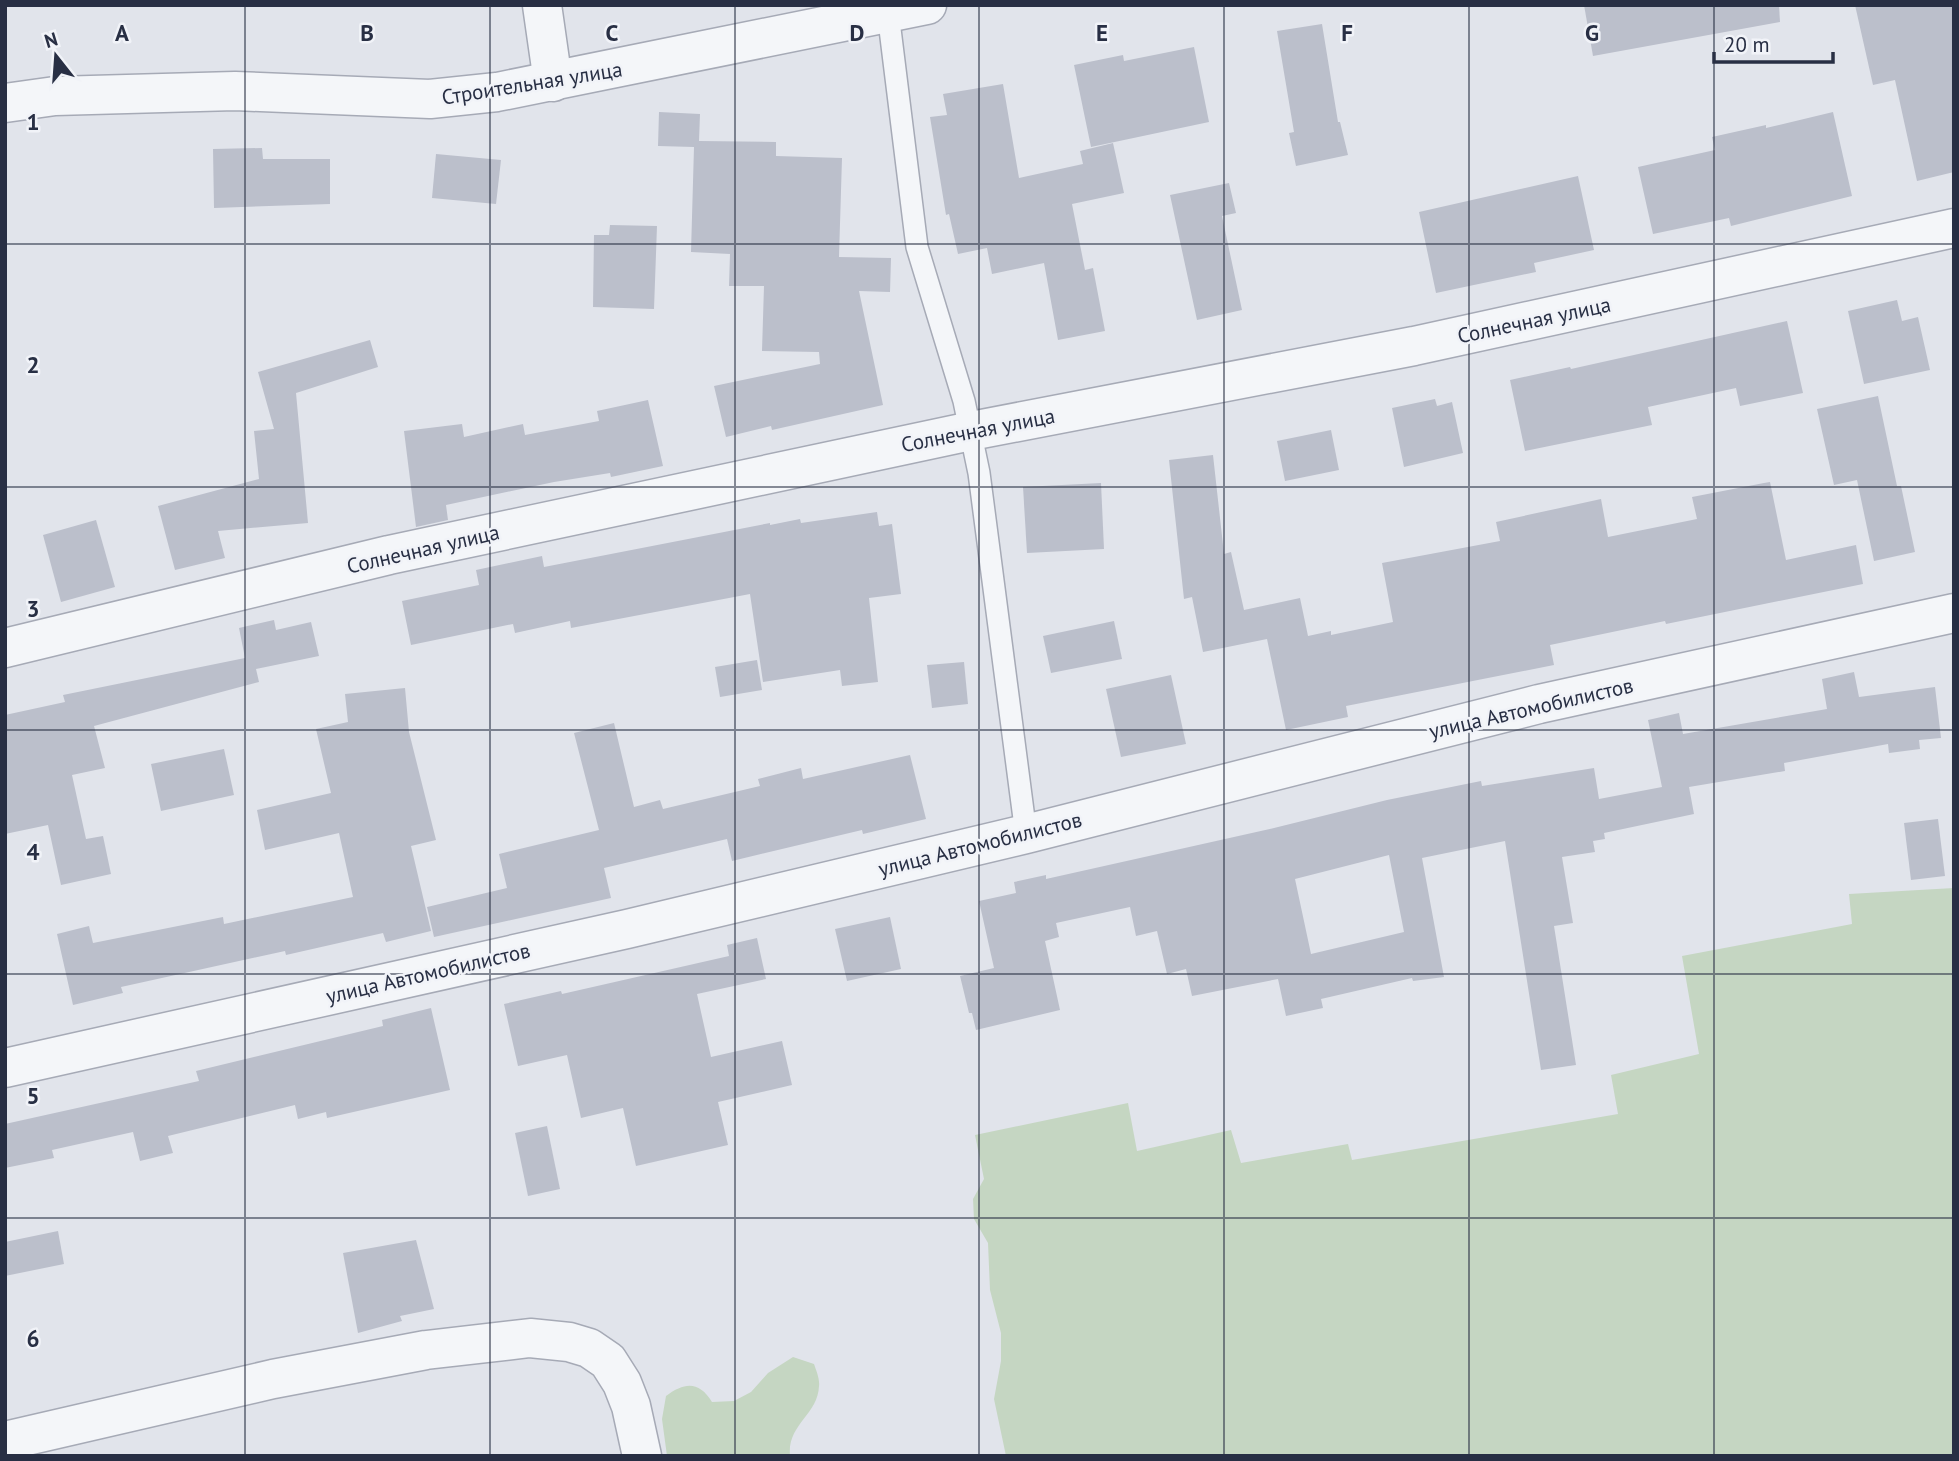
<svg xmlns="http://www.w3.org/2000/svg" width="1959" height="1461" font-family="'PT Sans',sans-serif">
  <rect width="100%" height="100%" fill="#e1e4eb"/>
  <!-- green -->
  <g fill="#c5d6c2">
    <polygon points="1954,888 1954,1456 1006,1456 994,1399 1001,1361 1001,1333 990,1290 988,1243 974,1219 973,1199 984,1179 975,1135 1128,1103 1137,1151 1231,1130 1241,1163 1348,1144 1352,1160 1618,1114 1611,1075 1699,1054 1682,956 1852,924 1849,894"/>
    <path d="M793,1357l21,7c2,6 6,15 5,22 -1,29 -32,38 -29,70h-123l-5,-37 4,-23c19,-14 33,-15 46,6l22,-1 17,-9 17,-19z"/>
  </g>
  <!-- building -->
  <g fill="#bbbfcb" fill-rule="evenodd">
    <polygon points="1584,5 1779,5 1780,22 1593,56"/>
    <polygon points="1855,5 1954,5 1954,172 1917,181 1895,80 1873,85"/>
    <polygon points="1322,24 1338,122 1340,122 1348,155 1296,166 1289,133 1294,132 1277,31"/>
    <polygon points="1194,47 1209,122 1091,147 1074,65 1123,55 1124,61"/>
    <polygon points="1003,84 1019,178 1083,164 1080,151 1113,143 1124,193 1072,204 1085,270 1093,268 1105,331 1058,340 1044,263 992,274 987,248 958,254 949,214 946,215 930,117 947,115 943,94"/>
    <polygon points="659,112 700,114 699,141 776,142 776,156 842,158 839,257 891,258 890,292 859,291 883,405 772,430 771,426 726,437 714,386 820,364 819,352 762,351 764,286 729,286 730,254 691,252 694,147 658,146"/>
    <polygon points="1833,112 1852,196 1731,226 1729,218 1653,234 1638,167 1715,150 1712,137 1766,125 1766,128"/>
    <polygon points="262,148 263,159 330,159 330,204 214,208 213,149"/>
    <polygon points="436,154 501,160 496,204 432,198"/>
    <polygon points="1578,176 1594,250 1534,263 1536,272 1436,293 1419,212"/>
    <polygon points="1229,183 1236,213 1222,216 1242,310 1197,320 1170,195"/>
    <polygon points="610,225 657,226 654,309 593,307 594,235 609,235"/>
    <polygon points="1897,300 1902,321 1918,317 1930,370 1864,384 1848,311"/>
    <polygon points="1787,321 1803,393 1740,406 1736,388 1648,407 1652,425 1525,451 1510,380 1570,367 1571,369"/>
    <polygon points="370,340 378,367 296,393 308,523 218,531 225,558 175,570 158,506 259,479 254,431 274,429 258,372"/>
    <polygon points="1878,396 1897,486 1901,486 1915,552 1874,561 1857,480 1834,485 1817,409"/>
    <polygon points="1435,399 1437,406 1452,402 1463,453 1404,467 1392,408"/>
    <polygon points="648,400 663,466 611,477 610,473 554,482 446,505 448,520 416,527 404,431 462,424 464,437 523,424 525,435 599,421 597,411"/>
    <polygon points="1331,430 1339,470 1285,481 1277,441"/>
    <polygon points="1213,455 1224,554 1231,552 1244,610 1300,598 1308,636 1331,631 1331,635 1393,622 1382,563 1500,541 1496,522 1601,499 1608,537 1697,519 1692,497 1764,483 1770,482 1786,560 1856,545 1863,584 1666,624 1665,621 1550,645 1554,665 1346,706 1348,717 1286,730 1267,639 1203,652 1192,597 1184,599 1169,460"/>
    <polygon points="1101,483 1104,549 1027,553 1023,487"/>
    <polygon points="877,512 879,526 892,524 901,594 869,598 878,682 842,686 840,670 763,682 750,594 571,628 570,621 515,633 513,624 411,645 402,601 479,585 476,570 542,556 544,567 770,523 770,525 800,519 801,523"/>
    <polygon points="96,520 115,587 61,602 43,535"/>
    <polygon points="274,620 276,630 311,622 319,656 256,669 259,682 94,726 105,768 72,775 86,839 103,836 111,874 61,885 48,825 5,834 5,715 65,702 63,695 245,658 239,628"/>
    <polygon points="1114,621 1122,659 1051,673 1043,636"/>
    <polygon points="757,660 762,690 720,697 715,667"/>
    <polygon points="964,662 968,704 932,708 927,665"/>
    <path d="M1854,672l5,25 76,-10 6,51 -22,2 1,9 -31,4 -1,-9 -104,19 1,8 -96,16 5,27 -90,19 1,6 -12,2 2,11 -33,5 11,66 -19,3 22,139 -35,5 -36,-229 -83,17 22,119 -31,4 -1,-3 -91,21 2,9 -37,8 -8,-37 -86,17 -6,-27 -19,5 -10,-43 -21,5 -6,-29 -74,16 3,14 -14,4 15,69 -84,20 -4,-17h-3l-9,-37 34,-8 -15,-67 37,-8 -2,-11 32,-7v4l228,-51 113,-28 94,-19 1,5 112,-18 5,31 63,-12 -14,-67 31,-7 4,21 144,-25 -5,-30zM1389,855l15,77 -93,22 -16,-75z"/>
    <polygon points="1171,675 1186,744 1121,757 1106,689"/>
    <polygon points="405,688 409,732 436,840 411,846 431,931 386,942 383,933 286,955 285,951 121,987 123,993 73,1005 57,934 89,926 93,943 223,917 224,924 353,897 339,833 265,850 257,810 331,793 316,729 348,722 345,694"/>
    <polygon points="614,723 634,807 660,800 663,809 760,786 758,779 801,768 803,779 910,755 926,819 863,834 862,830 732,861 727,839 604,868 611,898 434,937 427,907 507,888 499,854 599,830 574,733"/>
    <polygon points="224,749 234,795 161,811 151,764"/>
    <polygon points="1938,819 1945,876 1911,880 1904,823"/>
    <polygon points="890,917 901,969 847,981 835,929"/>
    <polygon points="757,938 766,979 697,994 711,1057 782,1041 792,1085 718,1102 728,1145 636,1166 623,1108 581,1118 567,1055 518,1066 504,1004 561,991 562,994 729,956 727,945"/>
    <polygon points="431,1008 450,1090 327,1118 326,1112 298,1119 295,1105 168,1136 173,1153 140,1161 133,1132 52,1150 54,1158 5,1168 5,1124 199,1081 196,1071 383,1026 382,1020"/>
    <polygon points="547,1126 560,1189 528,1196 515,1133"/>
    <polygon points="58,1231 64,1264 5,1276 5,1242"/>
    <polygon points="416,1240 434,1309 400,1316 402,1321 358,1333 343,1253"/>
  </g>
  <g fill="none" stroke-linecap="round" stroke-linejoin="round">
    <defs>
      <polyline id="service" points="888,13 917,247 964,401 979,473 1026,834"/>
      <g id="minor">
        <polyline points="542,5 553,82"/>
        <polyline points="5,103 55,96 235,91 430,99 497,92 927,5"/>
        <polyline points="5,648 389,555 971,431 1414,346 1954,228"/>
        <polyline points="5,1068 627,929 1026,834 1539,704 1954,613"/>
        <polyline points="5,1441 273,1379 426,1350 530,1338 569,1342 589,1348 608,1361 622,1383 631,1406 642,1456"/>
      </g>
    </defs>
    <!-- service casing -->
    <use href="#service" stroke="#a6aab6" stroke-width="24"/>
    <!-- minor casing -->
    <use href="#minor" stroke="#a6aab6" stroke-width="41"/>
    <!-- service -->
    <use href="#service" stroke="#f4f6f9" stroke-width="21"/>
    <!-- minor -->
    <use href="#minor" stroke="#f4f6f9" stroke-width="38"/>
  </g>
  <!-- grid -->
  <path fill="none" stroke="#282f44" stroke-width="2" stroke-opacity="0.55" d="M245,5v1451M490,5v1451M735,5v1451M979,5v1451M1224,5v1451M1469,5v1451M1714,5v1451M5,244h1949M5,487h1949M5,730h1949M5,974h1949M5,1218h1949"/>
  <g text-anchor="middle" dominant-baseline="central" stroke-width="5" stroke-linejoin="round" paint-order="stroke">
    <!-- street labels -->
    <g font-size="21" fill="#282f44" stroke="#f1f3f8">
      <text transform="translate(532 83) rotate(-9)">Строительная улица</text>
      <text transform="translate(1534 320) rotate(-12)">Солнечная улица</text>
      <text transform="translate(978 430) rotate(-11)">Солнечная улица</text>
      <text transform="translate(423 549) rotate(-13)">Солнечная улица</text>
      <text transform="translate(1531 708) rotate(-13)">улица Автомобилистов</text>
      <text transform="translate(980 844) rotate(-14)">улица Автомобилистов</text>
      <text transform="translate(428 973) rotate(-13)">улица Автомобилистов</text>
    </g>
  </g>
  <g font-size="23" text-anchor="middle" font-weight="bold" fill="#282f44" stroke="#f1f3f8" stroke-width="5" stroke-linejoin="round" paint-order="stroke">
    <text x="122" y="41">A</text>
    <text x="367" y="41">B</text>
    <text x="612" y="41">C</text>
    <text x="857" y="41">D</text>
    <text x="1102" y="41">E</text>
    <text x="1347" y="41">F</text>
    <text x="1592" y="41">G</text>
    <text x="33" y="130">1</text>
    <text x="33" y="373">2</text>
    <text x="33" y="617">3</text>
    <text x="33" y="860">4</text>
    <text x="33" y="1104">5</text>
    <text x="33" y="1347">6</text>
  </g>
  <!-- border -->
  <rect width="1959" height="1461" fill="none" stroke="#282f44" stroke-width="14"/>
  <!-- north arrow -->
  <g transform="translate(56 56) rotate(343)" stroke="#f1f3f8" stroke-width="5" paint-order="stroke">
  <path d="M0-5L12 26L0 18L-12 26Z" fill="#282f44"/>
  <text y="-10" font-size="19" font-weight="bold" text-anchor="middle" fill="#282f44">N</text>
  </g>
  <!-- scale -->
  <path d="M1714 52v10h119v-10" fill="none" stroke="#282f44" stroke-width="3.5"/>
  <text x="1724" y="52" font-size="21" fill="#282f44" stroke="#f1f3f8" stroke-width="5" paint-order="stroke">20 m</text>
</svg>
